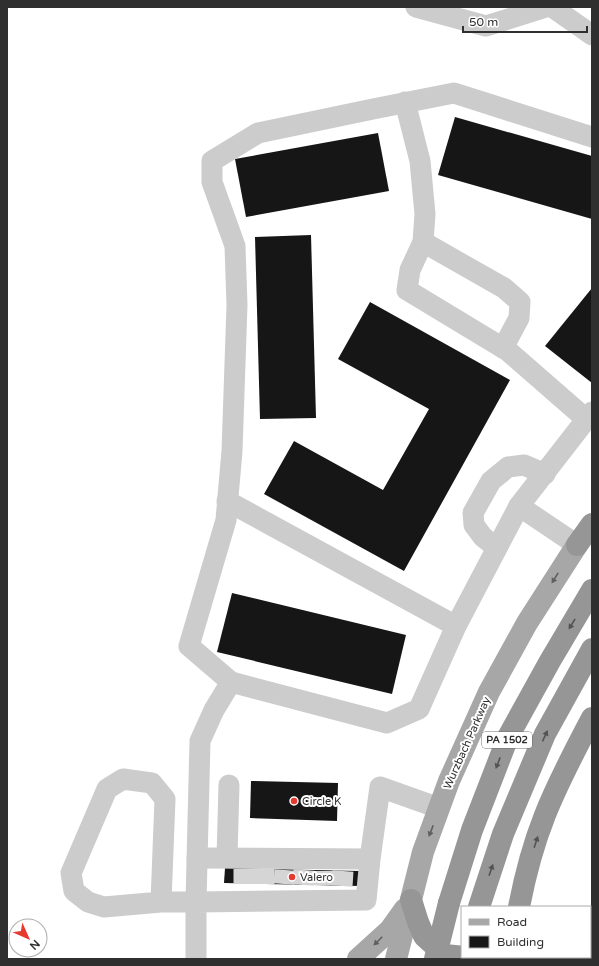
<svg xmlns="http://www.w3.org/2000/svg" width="599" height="966" font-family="'Varela Round',sans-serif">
  <rect width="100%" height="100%" fill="#fff"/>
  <!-- building -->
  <g fill="#161616">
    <polygon points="455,117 592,156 592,219 438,175"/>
    <polygon points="378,133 389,191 246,217 235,159"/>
    <polygon points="311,235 316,418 260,419 255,237"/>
    <polygon points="592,288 592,383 545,346"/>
    <polygon points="370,302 510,380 404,571 264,494 294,441 383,490 429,409 338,359"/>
    <polygon points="232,593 406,635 392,694 217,652"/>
    <polygon points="251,781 338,783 337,821 250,818"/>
    <polygon points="225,868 360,871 360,886 224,883"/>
    <polygon points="592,915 592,944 590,942 590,917"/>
  </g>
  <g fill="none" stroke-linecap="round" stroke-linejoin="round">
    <!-- minor-tunnel -->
    <g stroke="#d5d5d5" stroke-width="21" stroke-dasharray="21 10" stroke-linecap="butt">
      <polyline points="244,884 244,869"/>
      <polyline points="264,884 264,869"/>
      <polyline points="284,884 285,870"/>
      <polyline points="303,885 304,870"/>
      <polyline points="323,885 323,871"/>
      <polyline points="342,886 343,871"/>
    </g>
    <!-- minor -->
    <g stroke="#ccc" stroke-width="21">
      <polyline points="416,7 486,26 546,7"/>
      <polyline points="552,7 592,35"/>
      <polyline points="405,102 420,161 425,214 423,242 410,270 407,290 508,351 586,419"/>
      <polyline points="423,242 504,288 520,302 519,318 503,348"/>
      <polyline points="227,501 456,626"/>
      <polyline points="519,506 456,626 419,709 387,723 231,682 189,646 226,520 232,451 237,305 235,246 212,182 212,161 258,133 373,109 454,93 592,137"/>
      <polyline points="577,545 519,506 592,412"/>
      <polyline points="497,548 483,537 474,525 473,513 491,481 508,467 524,465 545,474"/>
      <polyline points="227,857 229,785"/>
      <polyline points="197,858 370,859"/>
      <polyline points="161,902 165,799 152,783 123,779 107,789 71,873 74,891 88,902 104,907 161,902 196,902 200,741 214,710 231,682"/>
      <polyline points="196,959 196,902 366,900 370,859 380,787 439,808"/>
    </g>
    <!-- major -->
    <g stroke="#a7a7a7" stroke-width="22">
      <polyline points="358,959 390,930 405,909"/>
      <polyline points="396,959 423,852 449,781 489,692 527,623 577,545"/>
    </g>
    <!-- highway -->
    <g stroke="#969696" stroke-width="22">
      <polyline points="577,545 592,524"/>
      <polyline points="411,900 418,922 424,936 445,955 464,957"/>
      <polyline points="449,903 472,830 508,737 550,661 592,590"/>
      <polyline points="479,907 503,834 545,734 592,649"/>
      <path d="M519,907c6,-31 14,-62 26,-92 13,-33 30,-65 47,-97"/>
      <polyline points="525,957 526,959"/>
      <polyline points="509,959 509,957"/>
    </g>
    <!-- highway-bridge -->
    <polyline stroke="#969696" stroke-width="22" points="435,959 449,903"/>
  </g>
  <!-- one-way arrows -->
  <defs><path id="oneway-solid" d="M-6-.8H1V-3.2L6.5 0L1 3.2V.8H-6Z"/></defs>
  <g fill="#5f5f5f">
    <use href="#oneway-solid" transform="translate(555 578) rotate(122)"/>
    <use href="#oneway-solid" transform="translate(431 831) rotate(111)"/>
    <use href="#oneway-solid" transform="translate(378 941) rotate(135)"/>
  </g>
  <g fill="#535353">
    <use href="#oneway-solid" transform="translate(572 624) rotate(121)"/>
    <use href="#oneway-solid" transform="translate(545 736) rotate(-65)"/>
    <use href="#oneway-solid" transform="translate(498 763) rotate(111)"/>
    <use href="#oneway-solid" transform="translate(536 842) rotate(-72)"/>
    <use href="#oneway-solid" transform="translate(491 870) rotate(-71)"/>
  </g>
  <!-- markers -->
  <g fill="#e63930" stroke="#fff" stroke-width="1.5">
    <circle cx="294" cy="801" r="4"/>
    <circle cx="292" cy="877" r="4"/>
  </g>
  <g text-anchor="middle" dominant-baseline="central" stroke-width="4" stroke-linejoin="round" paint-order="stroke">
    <!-- shield labels -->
    <rect fill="#fff" stroke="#6d6d6d" stroke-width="1" x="482" y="732" width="50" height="16" rx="3"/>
    <g font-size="10" font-weight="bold" fill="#2f2f2f">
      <text x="507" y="740">PA 1502</text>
    </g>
    <!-- street labels -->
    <g font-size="11" fill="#2f2f2f" stroke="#fff">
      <text transform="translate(467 743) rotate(-66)">Wurzbach Parkway</text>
    </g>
    <!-- poi labels -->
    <g font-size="11" fill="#2f2f2f" stroke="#fff" text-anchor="start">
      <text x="302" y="801">Circle K</text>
      <text x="300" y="877">Valero</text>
    </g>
  </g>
  <!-- border -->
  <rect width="599" height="966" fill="none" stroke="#2f2f2f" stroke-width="16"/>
  <!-- legend -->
  <rect x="461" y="906" width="130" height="52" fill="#ffffff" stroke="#acacac"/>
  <rect x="469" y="919" width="20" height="6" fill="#a7a7a7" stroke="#acacac"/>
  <text x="497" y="926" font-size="12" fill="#2f2f2f">Road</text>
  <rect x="469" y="936" width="20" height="12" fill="#161616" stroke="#acacac"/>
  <text x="497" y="946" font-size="12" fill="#2f2f2f">Building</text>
  <!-- north arrow -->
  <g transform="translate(28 938) rotate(135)"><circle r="19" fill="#ffffff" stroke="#acacac"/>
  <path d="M0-3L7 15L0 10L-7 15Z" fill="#e63930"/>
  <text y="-6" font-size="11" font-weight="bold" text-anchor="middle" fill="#2f2f2f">N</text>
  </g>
  <!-- scale -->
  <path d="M463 26v6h124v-6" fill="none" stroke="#2f2f2f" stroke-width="2"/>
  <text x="469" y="26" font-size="12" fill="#2f2f2f" stroke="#ffffff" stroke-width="3" paint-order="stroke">50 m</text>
</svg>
